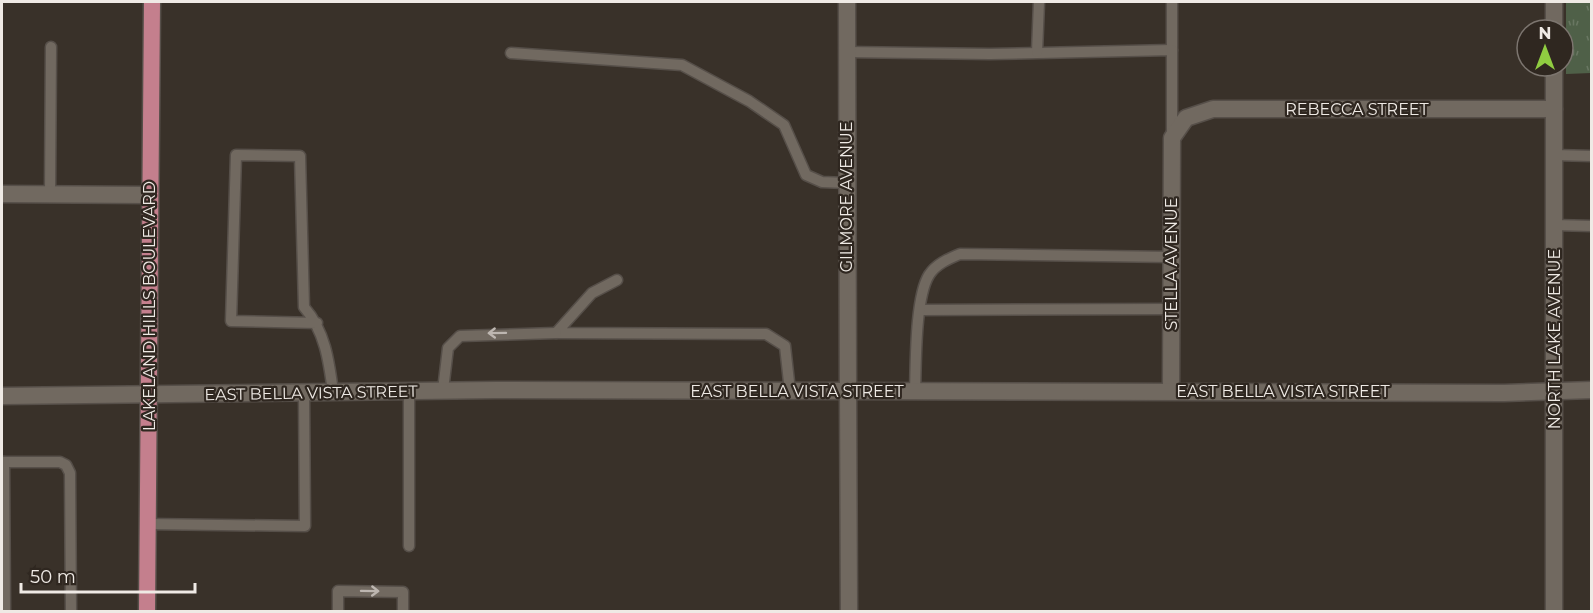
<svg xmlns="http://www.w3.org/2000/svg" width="1593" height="613" font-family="Montserrat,sans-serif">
  <defs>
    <pattern id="park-tufts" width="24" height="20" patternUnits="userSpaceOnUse" patternTransform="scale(1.5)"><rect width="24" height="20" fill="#4f6048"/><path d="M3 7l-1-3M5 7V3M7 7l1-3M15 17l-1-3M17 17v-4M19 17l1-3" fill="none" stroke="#697762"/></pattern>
  </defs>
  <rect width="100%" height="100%" fill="#393129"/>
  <!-- park -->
  <polygon fill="url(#park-tufts)" points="1566,2 1591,2 1591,73 1566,74"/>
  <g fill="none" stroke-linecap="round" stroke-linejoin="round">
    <defs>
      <g id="service">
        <polyline points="1172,50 1172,2"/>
        <polyline points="847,52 990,54 1172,50 1172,138"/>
        <polyline points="1037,52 1039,2"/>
        <polyline points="511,53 682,65 749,101 784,125 806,175 822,182 846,183"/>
        <polyline points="1554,155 1592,156"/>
        <polyline points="50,194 51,47"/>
        <polyline points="1554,225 1592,226"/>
        <polyline points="617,280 592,293 556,333 766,334 785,346 790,391"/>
        <polyline points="920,310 1171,309"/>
        <path d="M317,323l-86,-2 5,-166 64,1 4,151c21,24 25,54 29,85"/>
        <polyline points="443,390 448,348 460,336 556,333"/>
        <path d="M915,391c1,-28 0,-93 14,-116 7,-11 19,-16 31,-21l211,3"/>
        <polyline points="2,462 60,462 66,465 70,473 71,612"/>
        <polyline points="4,462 5,612"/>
        <polyline points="148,524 305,526 304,393"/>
        <polyline points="409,546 409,391"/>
        <polyline points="338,612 338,591 403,592 403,612"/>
      </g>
      <g id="minor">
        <polyline points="847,2 848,392"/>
        <polyline points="1554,2 1554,30"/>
        <polyline points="2,194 150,195"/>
        <polyline points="1171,390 1172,138 1186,118 1213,109 1554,109"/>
        <polyline points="1554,612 1554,66"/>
      </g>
      <g id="tertiary">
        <polyline points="848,392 849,612"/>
        <polyline points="2,396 495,390 1504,393 1592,390"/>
      </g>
      <polyline id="primary" points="147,612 152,2"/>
    </defs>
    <!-- service casing -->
    <use href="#service" stroke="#564f49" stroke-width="13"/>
    <!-- minor casing -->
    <use href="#minor" stroke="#564f49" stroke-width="19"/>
    <!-- tertiary casing -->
    <use href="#tertiary" stroke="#564f49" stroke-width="19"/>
    <!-- primary casing -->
    <use href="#primary" stroke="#564f49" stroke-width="19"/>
    <!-- service -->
    <use href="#service" stroke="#716960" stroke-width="10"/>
    <!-- minor -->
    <use href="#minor" stroke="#716960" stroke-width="16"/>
    <!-- tertiary -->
    <use href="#tertiary" stroke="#716960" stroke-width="16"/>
    <!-- primary -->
    <use href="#primary" stroke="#c47f8d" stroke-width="16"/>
  </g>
  <!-- one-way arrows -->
  <defs><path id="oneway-shaft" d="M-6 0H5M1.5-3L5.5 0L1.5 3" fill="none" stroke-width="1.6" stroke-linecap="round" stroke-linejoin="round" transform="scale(1.5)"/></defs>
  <g stroke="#bdb6b0">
    <use href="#oneway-shaft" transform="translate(497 333) rotate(179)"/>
    <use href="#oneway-shaft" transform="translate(370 591) rotate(1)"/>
  </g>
  <g text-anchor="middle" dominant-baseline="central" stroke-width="4.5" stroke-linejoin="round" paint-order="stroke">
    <!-- street labels -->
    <g font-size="16" fill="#efeae5" stroke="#2f2720">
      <text x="1357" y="109">REBECCA STREET</text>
      <text transform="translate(846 197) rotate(-90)">GILMORE AVENUE</text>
      <text transform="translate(1171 264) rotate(-90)">STELLA AVENUE</text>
      <text transform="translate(149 306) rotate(-90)">LAKELAND HILLS BOULEVARD</text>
      <text transform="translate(1554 339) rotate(-90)">NORTH LAKE AVENUE</text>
      <text x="797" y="391">EAST BELLA VISTA STREET</text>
      <text x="1283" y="391">EAST BELLA VISTA STREET</text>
      <text transform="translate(311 393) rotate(-1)">EAST BELLA VISTA STREET</text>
    </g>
  </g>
  <!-- border -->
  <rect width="1593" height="613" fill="none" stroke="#efeae5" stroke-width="6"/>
  <!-- north arrow -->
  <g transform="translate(1545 48)"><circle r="28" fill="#2f2720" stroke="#7c756f" stroke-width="1.5"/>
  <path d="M0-4.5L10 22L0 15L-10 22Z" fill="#90cd41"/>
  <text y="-9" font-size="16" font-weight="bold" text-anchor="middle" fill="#efeae5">N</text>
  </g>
  <!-- scale -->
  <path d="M21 583v9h174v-9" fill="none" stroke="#efeae5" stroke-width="3"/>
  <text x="30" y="583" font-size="18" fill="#efeae5" stroke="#2f2720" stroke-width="4.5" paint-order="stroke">50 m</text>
</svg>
